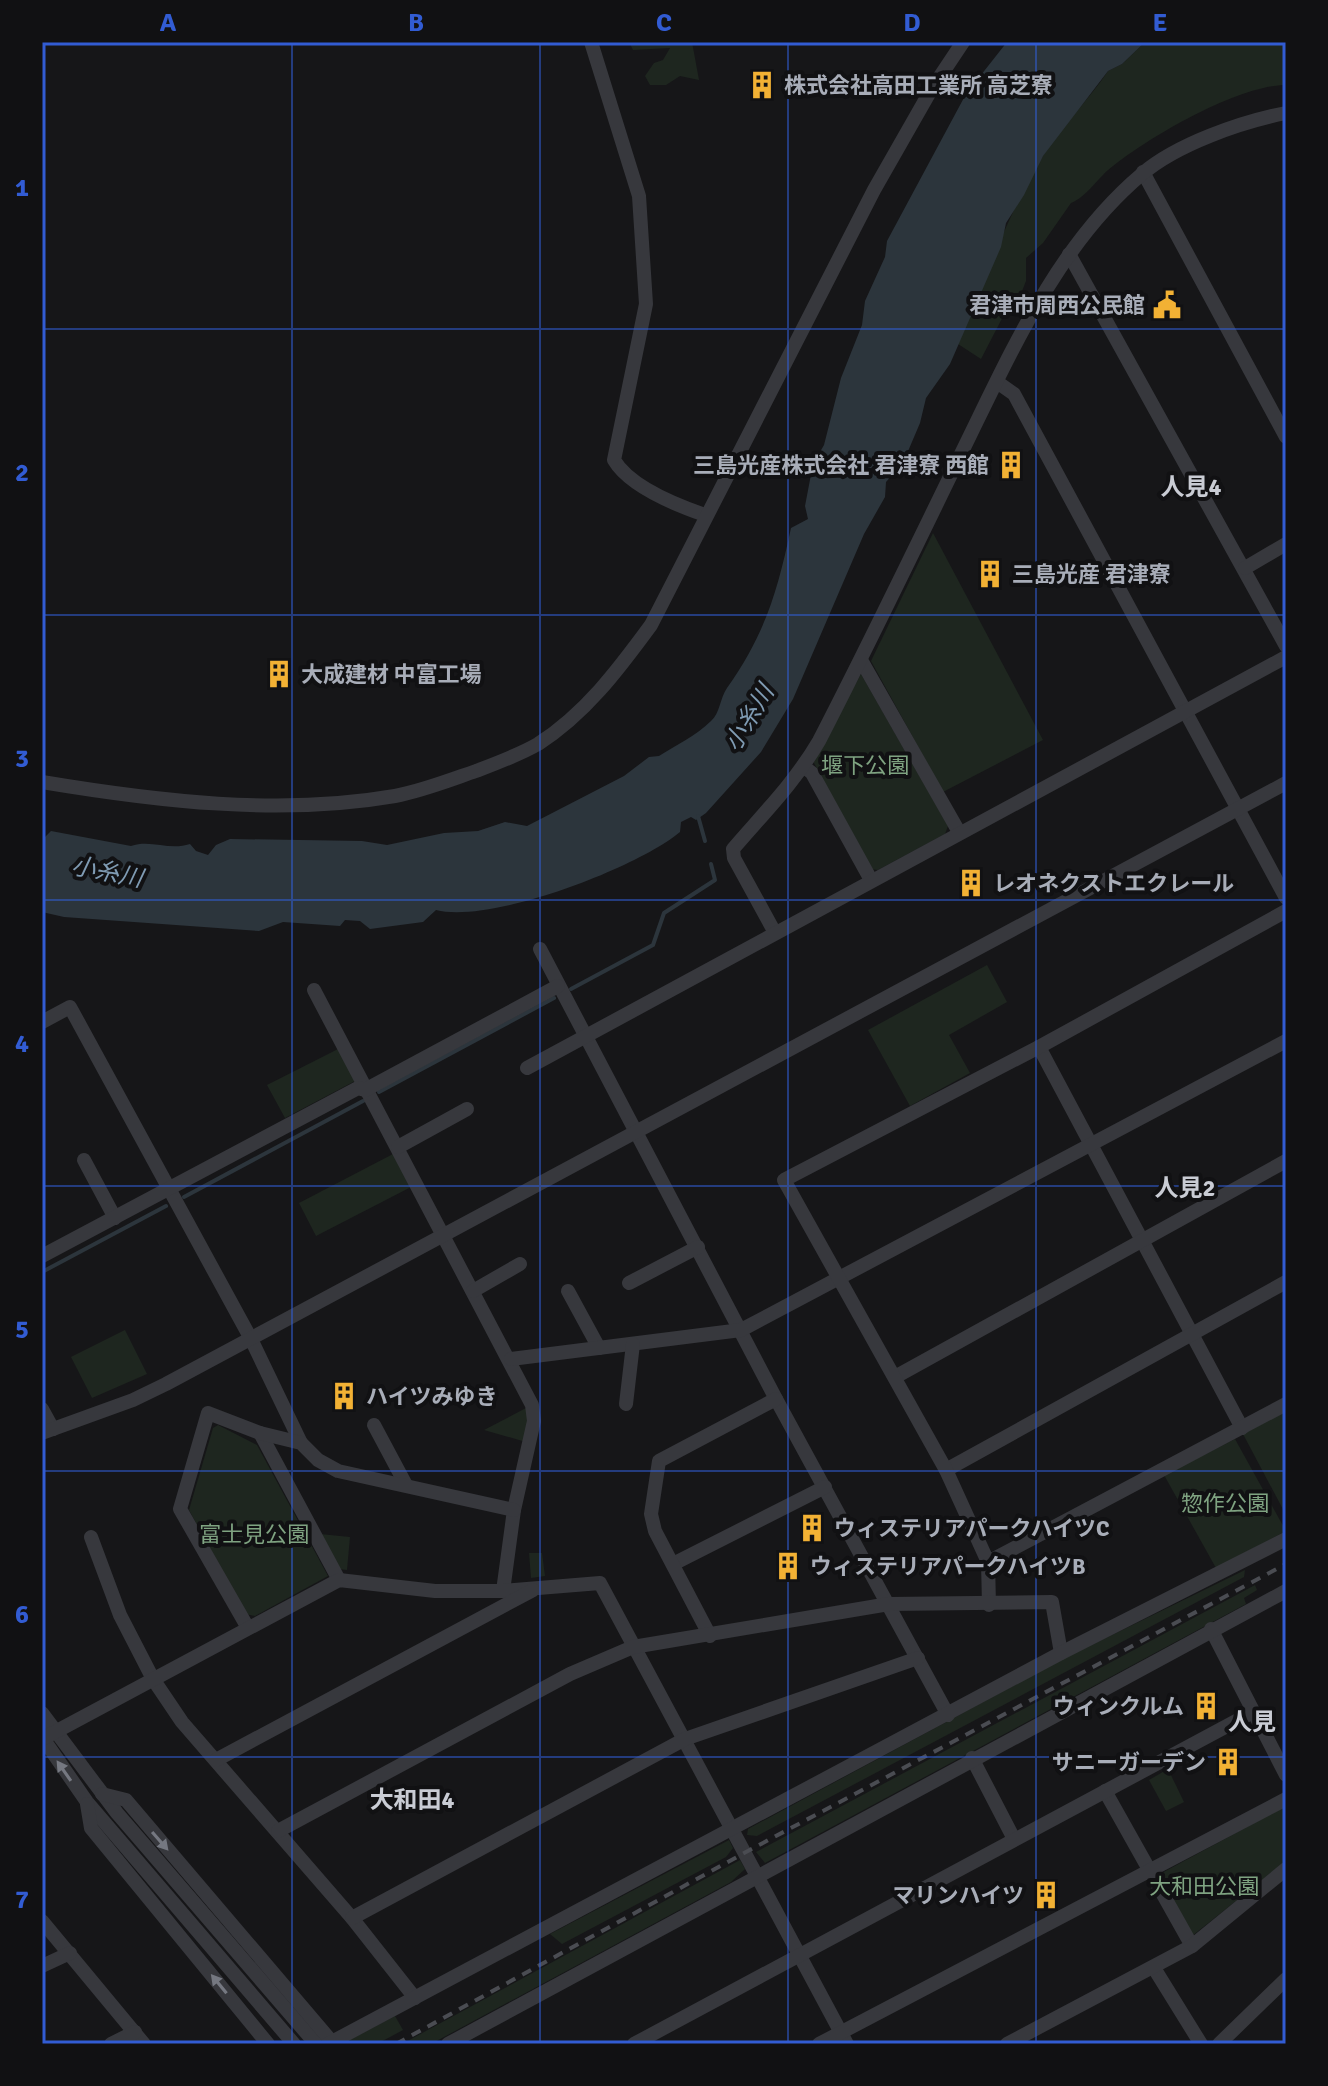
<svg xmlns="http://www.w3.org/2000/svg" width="1328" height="2086" font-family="Signika,'Noto Sans JP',sans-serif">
  <rect width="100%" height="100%" fill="#161618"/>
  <!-- green -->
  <g fill="#1e261f">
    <polygon points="629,42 692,42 699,80 680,76 666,85 650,85 645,76 654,63 663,60 670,48 633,50"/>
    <path d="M1145,42h141v43c-48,0 -135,51 -173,81 -14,10 -26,31 -42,37l-28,40 -17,15v23l-7,18 -9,4 -29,56 -23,-15c27,-64 50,-132 86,-190 19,-30 45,-54 64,-83l14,-7z"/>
    <polygon points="933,533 1043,740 943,792 871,661"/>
    <polygon points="861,674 948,826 945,834 878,870 870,869 813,761"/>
    <polygon points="987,965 1007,1002 949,1035 970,1073 910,1106 868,1030"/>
    <polygon points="340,1048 355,1081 285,1118 267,1085"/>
    <polygon points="393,1154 411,1187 316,1236 299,1203"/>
    <polygon points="125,1330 147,1374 92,1398 71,1357"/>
    <polygon points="526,1408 529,1421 526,1442 484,1430"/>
    <polygon points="1286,1411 1286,1515 1243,1434"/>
    <polygon points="218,1425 257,1445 328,1576 255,1616 245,1614 189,1510 213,1428"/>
    <polygon points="1235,1439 1286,1531 1216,1568 1164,1475"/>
    <polygon points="320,1534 350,1537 347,1570 340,1569"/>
    <polygon points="529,1553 542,1553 545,1576 531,1578"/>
    <polygon points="1245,1570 1244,1577 757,1836 747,1835 748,1829 1063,1659"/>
    <polygon points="1255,1585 1257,1590 1244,1598 1246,1604 765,1863 756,1852"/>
    <polygon points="1168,1769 1184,1802 1166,1811 1149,1780"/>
    <polygon points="1286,1806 1286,1861 1192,1936 1160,1874"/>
    <polygon points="729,1840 733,1848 726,1857 562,1944 550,1934"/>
    <polygon points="740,1860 745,1869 731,1882 431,2044 402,2044"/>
    <polygon points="395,2016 403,2030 377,2044 342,2044"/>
  </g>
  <!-- water -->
  <path fill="#2c353c" d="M1007,42h138l-23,22 -14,7 -65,85 -19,39 -18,28 -5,24 -51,117 -24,34 -6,25 -17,40 -17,19 -1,15 -21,37 -71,165 -32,53 -55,61 -10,7 -5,-3 -10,5 -1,10c-43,36 -189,92 -244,78l-13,12 -53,7 -10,-8 -15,-1 -5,6 -57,-4 -24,9 -195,-14 -22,-5v-72l9,-9 80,15c20,-7 38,5 59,-2l6,7 12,4 8,-10 14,-6 132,2 25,4 57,-12 34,-2 27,-9 22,4 97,-50 25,-19 10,-1c17,-11 37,-20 52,-35 9,-8 9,-23 16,-33 38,-54 50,-95 64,-160l17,-9 -3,-13 8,-42 11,-19 17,-67 21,-53 3,-24 20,-44 2,-16 79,-147z"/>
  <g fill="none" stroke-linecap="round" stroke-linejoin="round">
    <!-- stream -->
    <g stroke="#2c353c" stroke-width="4">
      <polyline points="698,816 705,841"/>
      <polyline points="571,989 653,945 664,913 715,880 711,864"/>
      <polyline points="379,1092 554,998"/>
      <polyline points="184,1197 363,1101"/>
      <polyline points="42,1272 166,1206"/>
    </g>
    <!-- minor -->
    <g stroke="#37383d" stroke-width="14">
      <path d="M591,42l48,154 7,108 -32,156c16,27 62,45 91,55"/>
      <polyline points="1143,172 1286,437"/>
      <polyline points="1069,254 1286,646"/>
      <polyline points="997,382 1014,394 1286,898"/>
      <polyline points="1245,568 1286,544"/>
      <polyline points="861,660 959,832"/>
      <polyline points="804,767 812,773 871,880"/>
      <path d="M42,782c114,19 238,34 353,14 27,-5 55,-16 81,-25 21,-8 43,-16 62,-27 47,-30 80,-74 113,-119l223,-435 57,-100 32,-48"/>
      <path d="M774,931l-40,-73 -1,-9c30,-35 62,-67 86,-108 48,-93 94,-188 140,-283 49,-99 96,-211 183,-284 35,-30 99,-52 144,-61"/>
      <polyline points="540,949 776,1399 948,1715"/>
      <polyline points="314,990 532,1405 534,1421 514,1510 503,1591"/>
      <polyline points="42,1022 70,1007 251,1339 301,1443"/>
      <polyline points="1039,1047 1242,1428"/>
      <polyline points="527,1068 1286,657"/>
      <polyline points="398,1147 467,1109"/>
      <polyline points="84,1160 115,1218"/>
      <polyline points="42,1256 358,1088 365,1090 558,986"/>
      <polyline points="629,1283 698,1247"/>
      <polyline points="473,1291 520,1264"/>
      <polyline points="568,1291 599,1348"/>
      <polyline points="511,1359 741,1330 1286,1041"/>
      <polyline points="895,1377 1286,1161"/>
      <polyline points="626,1404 633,1344"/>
      <polyline points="42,1409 53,1429"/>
      <polyline points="374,1425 406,1485"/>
      <polyline points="42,1433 133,1400 166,1384 1286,783"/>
      <polyline points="260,1433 339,1580"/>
      <polyline points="946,1470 1286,1282"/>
      <polyline points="91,1537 120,1615 153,1679 182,1722 352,1918 415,1998"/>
      <polyline points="988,1562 1286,1404"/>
      <polyline points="673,1564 825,1487"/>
      <polyline points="989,1605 988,1562 946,1470 784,1180 1039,1047 1286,911"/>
      <polyline points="248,1628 180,1509 208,1413 260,1433 301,1443 318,1460 338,1471 514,1510"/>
      <polyline points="1211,1629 1286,1775"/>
      <polyline points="710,1636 655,1531 651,1514 659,1461 776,1399"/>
      <polyline points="42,1713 117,1813 316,2044"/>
      <polyline points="42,1737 87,1802 294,2044"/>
      <polyline points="42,1739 339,1580 435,1591 503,1591 600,1583 847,2044"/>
      <polyline points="972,1758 1014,1839"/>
      <polyline points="216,1760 533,1590"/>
      <polyline points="1105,1791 1192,1946"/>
      <polyline points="102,1794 126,1800 332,2042"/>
      <polyline points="87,1804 91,1828 268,2044"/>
      <polyline points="278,1831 570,1674 633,1647 889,1604 1052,1602 1061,1653"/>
      <polyline points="352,1918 685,1739 918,1658"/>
      <polyline points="42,1921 144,2044"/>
      <polyline points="42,1966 70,1953"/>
      <polyline points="1154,1968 1201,2044"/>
      <polyline points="111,2044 135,2032"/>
      <polyline points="328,2044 1061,1653 1286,1539"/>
      <polyline points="448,2044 1286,1591"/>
      <polyline points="634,2044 1253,1712"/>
      <polyline points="819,2044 1286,1799"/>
      <polyline points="1007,2044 1192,1946 1286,1869"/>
      <polyline points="1219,2044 1286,1979"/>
    </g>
    <!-- rail -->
    <polyline stroke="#4a4c52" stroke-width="4" stroke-dasharray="10 8" stroke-linecap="butt" points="396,2044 746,1852 1286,1564"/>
  </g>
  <!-- one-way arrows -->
  <defs><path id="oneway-solid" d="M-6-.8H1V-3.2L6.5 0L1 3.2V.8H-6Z" transform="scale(2)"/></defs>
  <g fill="#757881">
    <use href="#oneway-solid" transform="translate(64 1771) rotate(-125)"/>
    <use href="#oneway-solid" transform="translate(160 1841) rotate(49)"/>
    <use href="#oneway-solid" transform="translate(219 1984) rotate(-129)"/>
  </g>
  <!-- grid -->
  <path fill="none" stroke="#325cd3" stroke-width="2" stroke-opacity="0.55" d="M292,42v2002M540,42v2002M788,42v2002M1036,42v2002M42,329h1244M42,615h1244M42,900h1244M42,1186h1244M42,1471h1244M42,1757h1244"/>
  <!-- icons -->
  <defs>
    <symbol id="building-bare" viewBox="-9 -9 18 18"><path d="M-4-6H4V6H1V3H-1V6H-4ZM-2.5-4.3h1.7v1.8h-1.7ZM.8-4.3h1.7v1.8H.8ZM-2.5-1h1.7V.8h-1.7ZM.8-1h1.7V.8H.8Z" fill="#f2b134" stroke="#111113" stroke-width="2.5" paint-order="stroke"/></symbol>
    <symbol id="civic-bare" viewBox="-9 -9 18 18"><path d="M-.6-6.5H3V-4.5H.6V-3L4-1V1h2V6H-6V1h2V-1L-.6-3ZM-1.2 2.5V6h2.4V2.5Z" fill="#f2b134" stroke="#111113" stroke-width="2.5" paint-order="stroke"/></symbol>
  </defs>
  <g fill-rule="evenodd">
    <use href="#building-bare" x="742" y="65" width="40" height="40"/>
    <use href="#civic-bare" x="1147" y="285" width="40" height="40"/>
    <use href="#building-bare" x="991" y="445" width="40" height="40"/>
    <use href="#building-bare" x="970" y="554" width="40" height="40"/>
    <use href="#building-bare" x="259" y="654" width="40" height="40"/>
    <use href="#building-bare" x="951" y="863" width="40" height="40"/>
    <use href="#building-bare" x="324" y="1376" width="40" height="40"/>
    <use href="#building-bare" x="792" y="1508" width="40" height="40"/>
    <use href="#building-bare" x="768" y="1546" width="40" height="40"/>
    <use href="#building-bare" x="1186" y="1686" width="40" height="40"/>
    <use href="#building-bare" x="1208" y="1742" width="40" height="40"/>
    <use href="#building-bare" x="1026" y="1875" width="40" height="40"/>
  </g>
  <g text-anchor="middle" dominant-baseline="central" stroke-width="8" stroke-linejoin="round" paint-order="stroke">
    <!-- poi labels -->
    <g font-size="22" font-weight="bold" fill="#a8adb8" stroke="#111113" text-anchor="start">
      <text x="784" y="85">株式会社高田工業所 高芝寮</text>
      <text x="1145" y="305" text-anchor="end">君津市周西公民館</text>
      <text x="989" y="465" text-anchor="end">三島光産株式会社 君津寮 西館</text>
      <text x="1012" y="574">三島光産 君津寮</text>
      <text x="301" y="674">大成建材 中富工場</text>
      <text x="993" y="883">レオネクストエクレール</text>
      <text x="366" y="1396">ハイツみゆき</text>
      <text x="834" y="1528">ウィステリアパークハイツC</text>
      <text x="810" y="1566">ウィステリアパークハイツB</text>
      <text x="1184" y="1706" text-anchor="end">ウィンクルム</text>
      <text x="1206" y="1762" text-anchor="end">サニーガーデン</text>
      <text x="1024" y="1895" text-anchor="end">マリンハイツ</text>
    </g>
    <!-- park labels -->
    <g font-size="22" fill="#7fa381" stroke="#111113">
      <text x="865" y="765">堰下公園</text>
      <text x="1225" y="1503">惣作公園</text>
      <text x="254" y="1534">富士見公園</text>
      <text x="1204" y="1886">大和田公園</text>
    </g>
    <!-- neighbourhood labels -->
    <g font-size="24" font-weight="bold" fill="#c9ccd4" stroke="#111113">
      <text x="1191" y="487">人見4</text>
      <text x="1185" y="1188">人見2</text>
      <text x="1252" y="1722">人見</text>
      <text x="412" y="1800">大和田4</text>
    </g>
    <!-- water labels -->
    <g font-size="24" font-style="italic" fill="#7f9bb3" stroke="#111113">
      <text transform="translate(749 718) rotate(-59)">小糸川</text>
      <text transform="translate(107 872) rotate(11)">小糸川</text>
    </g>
  </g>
  <!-- border -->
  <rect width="1328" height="2086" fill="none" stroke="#111113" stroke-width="88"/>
  <rect x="44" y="44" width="1240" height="1998" fill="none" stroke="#325cd3" stroke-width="3"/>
  <g font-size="26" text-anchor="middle" font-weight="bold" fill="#325cd3">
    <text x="168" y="31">A</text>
    <text x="416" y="31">B</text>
    <text x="664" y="31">C</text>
    <text x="912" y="31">D</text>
    <text x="1160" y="31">E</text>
    <text x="22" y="196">1</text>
    <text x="22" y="481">2</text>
    <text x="22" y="767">3</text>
    <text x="22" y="1052">4</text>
    <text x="22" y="1338">5</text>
    <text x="22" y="1623">6</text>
    <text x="22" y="1908">7</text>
  </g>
</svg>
